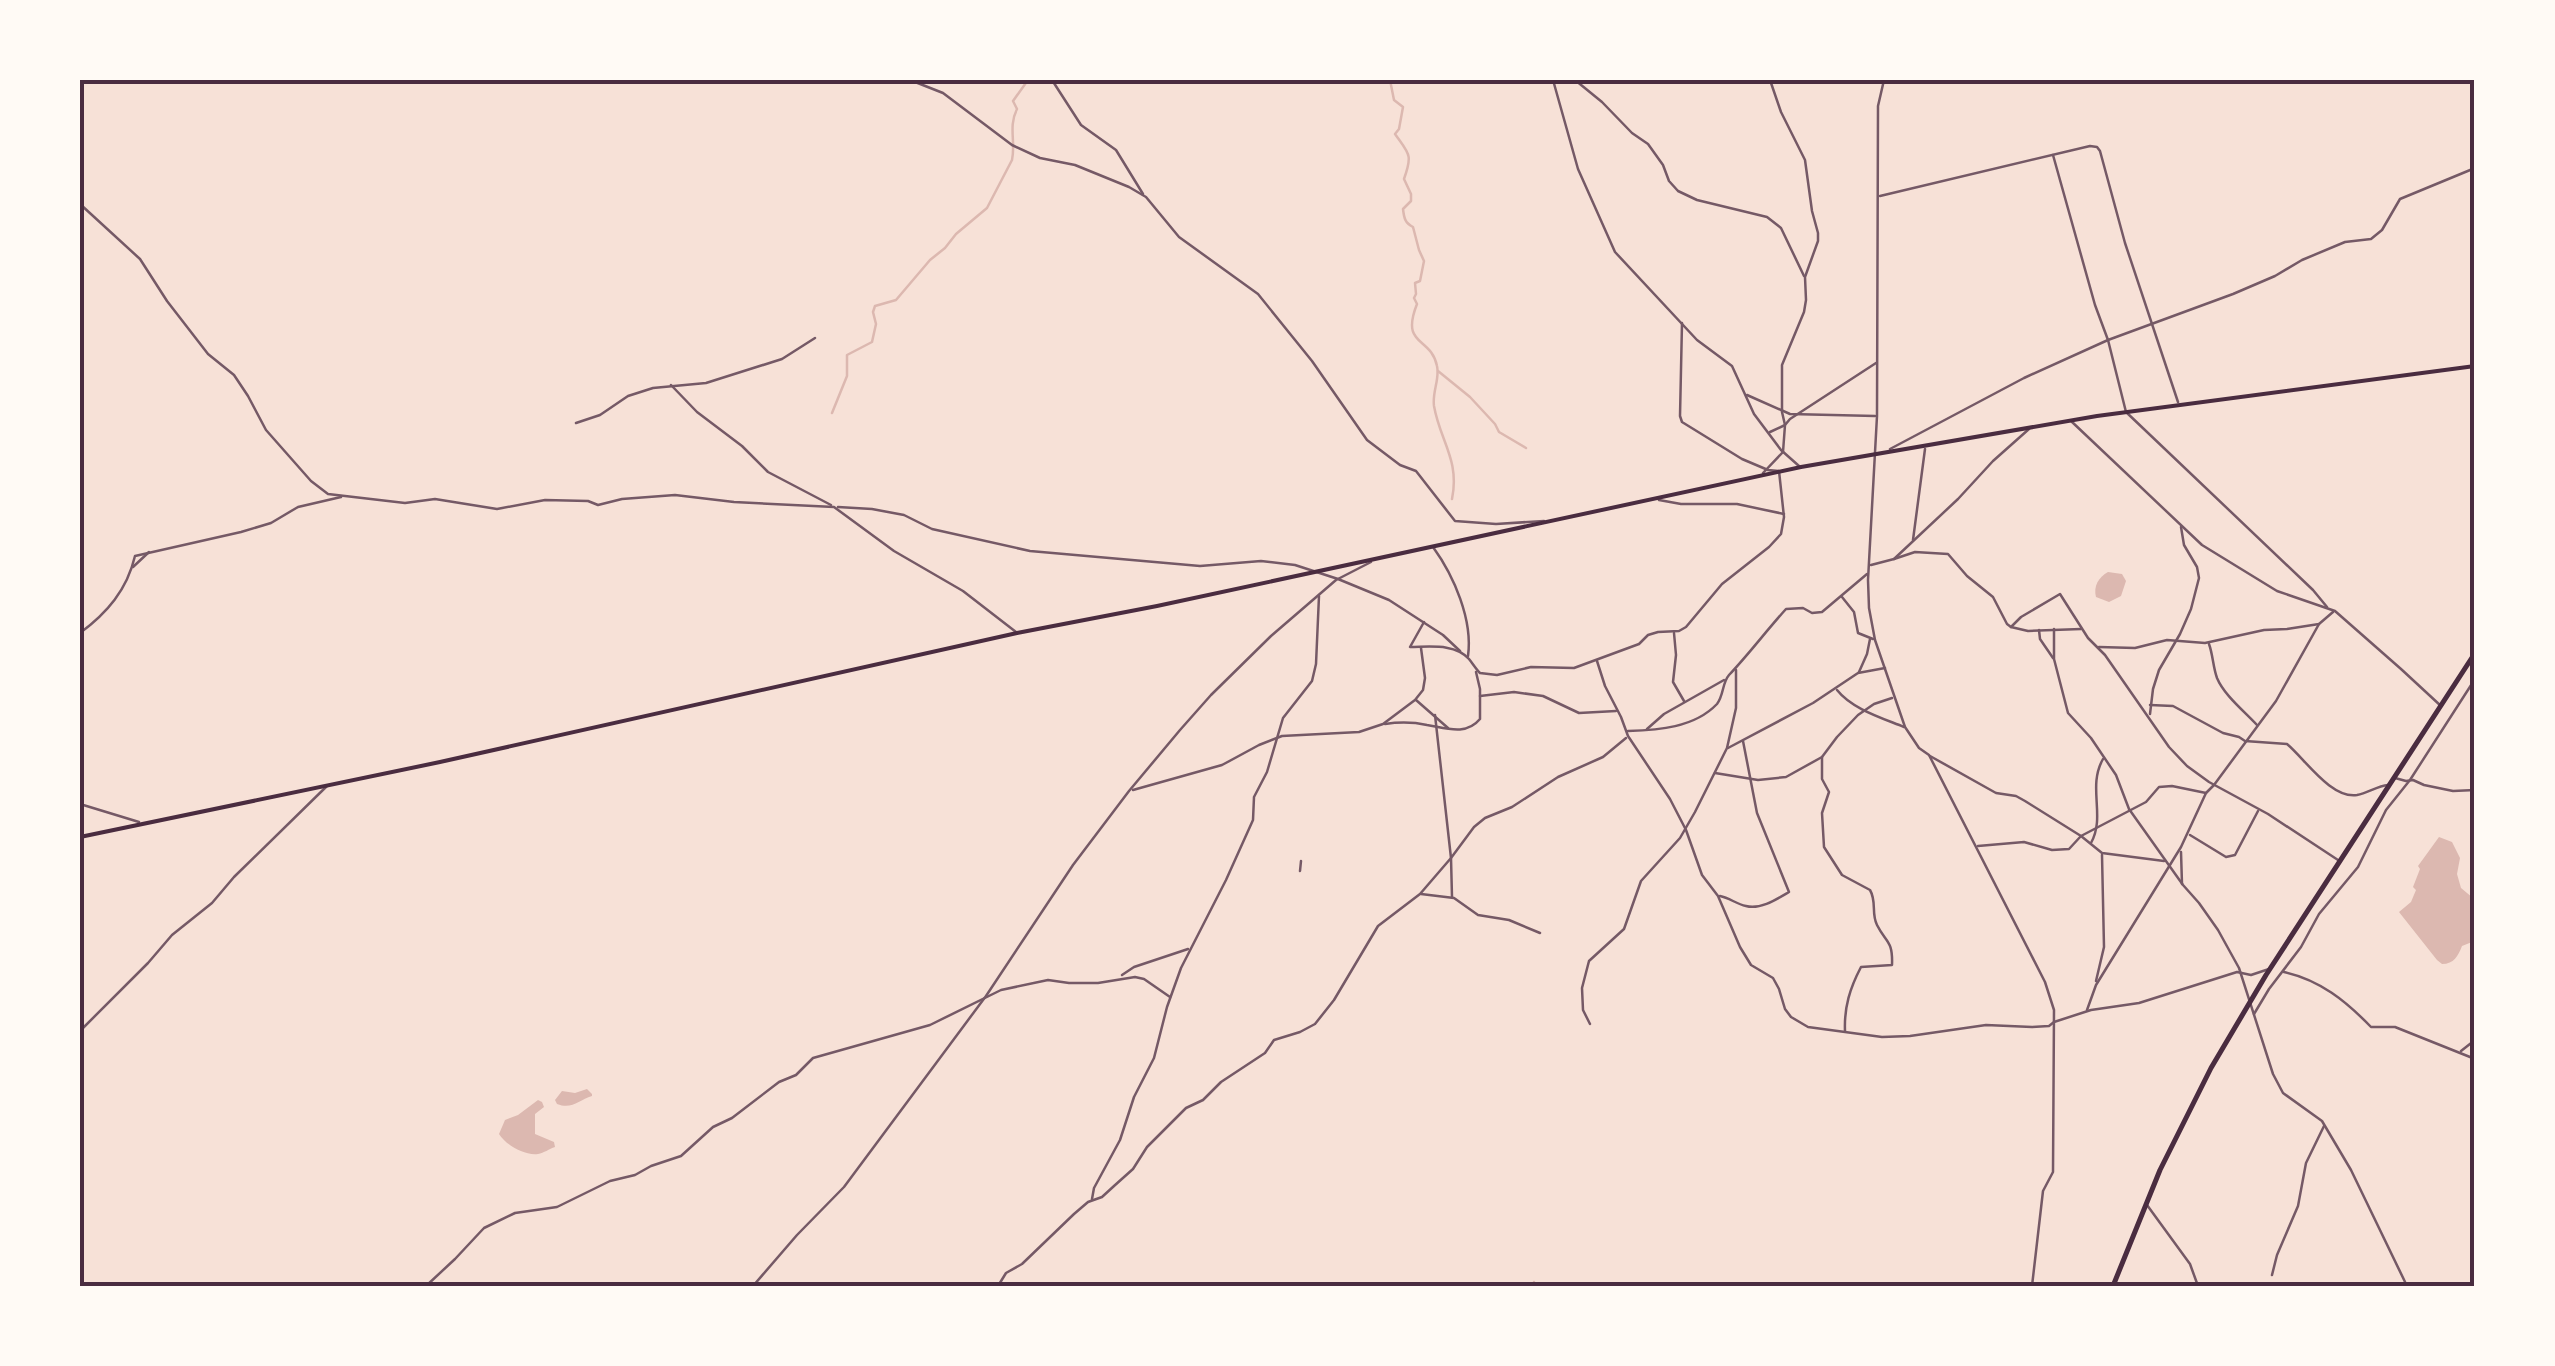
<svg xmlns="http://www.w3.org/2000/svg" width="2555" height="1366" font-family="'Nunito Sans',sans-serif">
  <rect width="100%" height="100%" fill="#f7e1d7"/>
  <!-- water -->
  <g fill="#dcb8b0">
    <path d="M2108,572l14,2 4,7 -5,15 -12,6 -13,-5c-3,-11 3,-20 12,-25z"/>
    <path d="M2439,837l13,5 8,16 -3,16 4,14 12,10 2,5v34l-3,5 -10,4c-4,10 -8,18 -20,18l-5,-4 -38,-48 12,-10 5,-12 -3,-3 7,-18 -2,-3z"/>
    <path d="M587,1089l5,5v2c-13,4 -20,14 -35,8l-2,-4 7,-9 13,2z"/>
    <path d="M538,1100l4,2 2,5 -9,7v20l19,8 1,5c-6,2 -11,6 -17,7 -14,2 -33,-10 -39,-20l6,-14 13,-5z"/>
  </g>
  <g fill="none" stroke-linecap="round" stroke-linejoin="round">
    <!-- stream -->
    <g stroke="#dcb8b0" stroke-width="2.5">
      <path d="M1390,80l4,20 9,7 -4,22 -4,5c14,20 18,20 9,45l7,15v7l-8,8c1,9 2,14 10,18l6,23 5,11 -4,20 -5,2 1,11 -2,4 3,6c-17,43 14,32 20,62 3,13 -5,26 -3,40 6,35 26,54 18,93"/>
      <polyline points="1438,371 1470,397 1495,424 1499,432 1526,448"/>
      <path d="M832,413l15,-37v-21l25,-13 4,-18 -3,-12 2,-6 21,-6 34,-40 15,-12 11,-14 31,-26 25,-48c4,-18 -4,-33 5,-51l-4,-8 15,-21"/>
      <polyline points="1534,1282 1535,1286"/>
    </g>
    <!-- minor -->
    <g stroke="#755966" stroke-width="2.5">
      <polyline points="910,80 943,93 1012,145 1040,158 1075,165 1129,187 1146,197 1179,237 1258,294 1312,361 1367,440 1400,465 1416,471 1455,521 1496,524 1544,521"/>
      <polyline points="1052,80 1081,125 1116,150 1143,194"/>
      <polyline points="1553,80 1578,169 1615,252 1697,340 1732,366 1754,414 1781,450 1799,466"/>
      <polyline points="1575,80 1602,102 1632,133 1648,144 1663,165 1669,181 1678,191 1697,200 1767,217 1781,228 1804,276"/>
      <polyline points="1884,80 1878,106 1877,416 1868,580 1869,608 1875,640 1905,727 1919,748 1929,755 2045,982 2054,1010 2053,1172 2043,1191 2032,1286"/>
      <polyline points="2053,155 2095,305 2108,340 2126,412 2313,590 2327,607"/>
      <polyline points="1880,196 2090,146 2097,147 2100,151 2125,243 2178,402"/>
      <polyline points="80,204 140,259 167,301 208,354 234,375 248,396 266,430 311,481 328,494 405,503 435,499 497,509 545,500 588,501 598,505 622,499 675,495 734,502 834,507 894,551 963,591 1016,632"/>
      <polyline points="671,385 697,412 742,446 768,472 831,505"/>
      <polyline points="1747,395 1790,414 1875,416"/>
      <polyline points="2071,421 2202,545 2277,591 2335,611 2401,669 2441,706"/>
      <polyline points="576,423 600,415 628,396 653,388 706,383 782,359 815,338"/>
      <polyline points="1770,432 1785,425 1782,412 1782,365 1804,312 1806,300 1805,277 1818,241 1818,233 1812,211 1805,160 1781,112 1770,80"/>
      <polyline points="1890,449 2024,378 2108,340 2233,294 2275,276 2302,260 2345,242 2371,239 2382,230 2400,199 2475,168"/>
      <polyline points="1763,473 1783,452 1785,425 1790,419 1876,363"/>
      <polyline points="1659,500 1681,504 1737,504 1784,514"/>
      <polyline points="838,507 872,509 904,515 932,529 1030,551 1200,566 1261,561 1295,565 1338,579 1389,600 1443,635 1460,651"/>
      <polyline points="1913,540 1925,449"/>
      <path d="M1433,547c21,29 40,73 35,109"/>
      <polyline points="1894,559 1915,552 1948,554 1967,576 1993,597 2007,624 2011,627 2028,631 2081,629"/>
      <polyline points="1871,565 1894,559 1958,499 1993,461 2029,429"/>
      <polyline points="133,567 149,552"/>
      <polyline points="1842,597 1854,612 1858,633 1873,639"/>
      <path d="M1424,622l-14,25c19,0 45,-4 59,12 4,5 7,10 11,14l17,2 34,-8 43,1 65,-24 9,-9 10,-3 21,-1 7,-4 36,-43 47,-37 12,-13 3,-17 -5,-46 -11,-1 -26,-11 -60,-37 -2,-6 2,-93"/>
      <polyline points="2011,627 2021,617 2060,594 2088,638 2105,655 2169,747 2187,766 2209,782 2268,814 2338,860"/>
      <polyline points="2054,629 2054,659 2068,713 2091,738 2116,775 2129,809 2183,885 2199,903 2218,930 2239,968 2273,1074 2283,1093 2322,1121 2351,1170 2407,1286"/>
      <polyline points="2039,630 2040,639 2053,658"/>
      <path d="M80,633c27,-20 47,-43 55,-77l106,-24 30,-9 27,-16 43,-10"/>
      <polyline points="1674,633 1676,655 1673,682 1684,701"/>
      <path d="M2209,644c4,11 4,23 8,34 7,17 27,33 40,47"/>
      <polyline points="2099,647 2135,648 2167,640 2205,643 2264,630 2287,629 2319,624 2333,612"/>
      <polyline points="1597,661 1605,686 1621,717 1628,736 1670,799 1686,830 1702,875 1718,896 1740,947 1751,965 1773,978 1779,989 1785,1009 1791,1017 1808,1027 1882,1037 1910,1036 1986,1025 2032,1027 2049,1026 2054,1022 2091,1010 2139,1003 2237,972 2251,975 2269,969"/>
      <polyline points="1859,672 1867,654 1870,639"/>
      <path d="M1837,690c15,19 45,28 67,37"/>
      <polyline points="1480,696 1514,692 1543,696 1579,713 1616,711"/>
      <polyline points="1416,700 1448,728"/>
      <path d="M2150,705l23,1 50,27 16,4 6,4 42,3c18,15 44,55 70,51 11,-2 20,-9 31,-10"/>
      <polyline points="2150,714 2153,689 2159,670 2180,634 2191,609 2199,578 2197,567 2184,545 2181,527"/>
      <polyline points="1435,715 1451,858 1452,897"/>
      <path d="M1385,724c14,-2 28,-2 42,1 19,3 39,11 53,-6v-30l-4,-17"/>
      <polyline points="1647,729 1664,714 1724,680"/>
      <path d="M1628,731c30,-1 66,-3 89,-27 7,-9 5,-21 12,-29 20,-21 37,-44 57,-66l17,-1 9,5 10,-1 45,-38"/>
      <polyline points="1728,748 1813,703 1858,673 1885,668"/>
      <polyline points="1930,756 1996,793 2016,796 2025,801 2081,836 2102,853 2164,861"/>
      <path d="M1822,757v22l7,13 -7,21 2,34 18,28 28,15c7,12 1,23 7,35 9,18 16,15 15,40l-31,2c-11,21 -17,40 -16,64"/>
      <polyline points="1715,773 1758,780 1786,777 1822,757 1837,737 1858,715 1874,704 1892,698"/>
      <polyline points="2395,778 2406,781 2413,780 2424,785 2453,791 2475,790"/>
      <polyline points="1133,790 1222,765 1259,745 1282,736 1359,732 1383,724 1415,700 1423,690 1425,678 1421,648"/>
      <polyline points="80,804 139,822"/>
      <polyline points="2190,835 2226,857 2235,855 2258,811"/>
      <path d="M2091,843c15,-27 -4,-56 12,-84"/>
      <polyline points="1978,846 2024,842 2052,850 2069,849 2081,836 2146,802 2159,787 2172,786 2206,793"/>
      <polyline points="2181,852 2182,884"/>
      <polyline points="1300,871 1301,861"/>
      <polyline points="1421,894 1454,898 1478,915 1509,920 1540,933"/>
      <path d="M1720,896c10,2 16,8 26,10 14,4 31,-7 43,-14l-32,-79 -14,-72"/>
      <path d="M2284,972c36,8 62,29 87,55h24l80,32"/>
      <polyline points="1122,975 1134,967 1188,949"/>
      <polyline points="2096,981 2104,947 2102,855"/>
      <polyline points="2087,1010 2096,985 2181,847 2206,793 2214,785 2276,701 2319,624"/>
      <polyline points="2254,1014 2269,989 2301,947 2319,914 2358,867 2386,810 2410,780 2475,679"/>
      <polyline points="1590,1024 1583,1010 1582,988 1589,961 1624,929 1641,881 1680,838 1695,812 1727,748 1736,708 1736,670"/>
      <polyline points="80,1031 148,963 172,935 212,903 234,877 327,786"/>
      <polyline points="2461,1051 2475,1040"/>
      <polyline points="1092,1199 1094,1188 1120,1140 1134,1097 1154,1058 1167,1007 1181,968 1226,880 1253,820 1254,797 1267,772 1283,718 1312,681 1316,664 1319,596"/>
      <polyline points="2147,1205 2190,1264 2198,1286"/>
      <polyline points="2272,1275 2277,1255 2298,1206 2306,1163 2324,1126"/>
      <polyline points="426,1286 455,1259 484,1228 515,1213 557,1207 610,1181 635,1175 651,1166 681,1156 713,1127 732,1118 779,1082 796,1075 813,1058 930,1025 1001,990 1048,980 1069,983 1098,983 1135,977 1144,979 1170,997"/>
      <polyline points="753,1286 797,1235 844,1187 986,996 1073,865 1129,791 1180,730 1211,695 1271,636 1336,580 1371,562"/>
      <polyline points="998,1286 1006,1273 1022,1264 1074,1214 1088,1202 1102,1197 1114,1186 1133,1169 1147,1147 1186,1108 1203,1100 1221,1082 1265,1053 1274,1040 1300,1032 1315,1024 1334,1000 1378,926 1420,894 1451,858 1474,827 1485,818 1512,807 1558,777 1603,757 1626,738"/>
    </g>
    <!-- secondary -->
    <polyline stroke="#4a2c40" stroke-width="4" points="80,837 440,762 1017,633 1157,606 1801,467 2097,416 2475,366"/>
    <!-- primary -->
    <polyline stroke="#4a2c40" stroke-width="5" points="2113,1286 2160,1170 2211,1068 2266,975 2475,653"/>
  </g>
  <!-- border -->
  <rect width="2555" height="1366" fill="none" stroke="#fffaf5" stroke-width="165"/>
  <rect x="82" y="82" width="2390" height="1202" fill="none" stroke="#4a2c40" stroke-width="4"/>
</svg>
